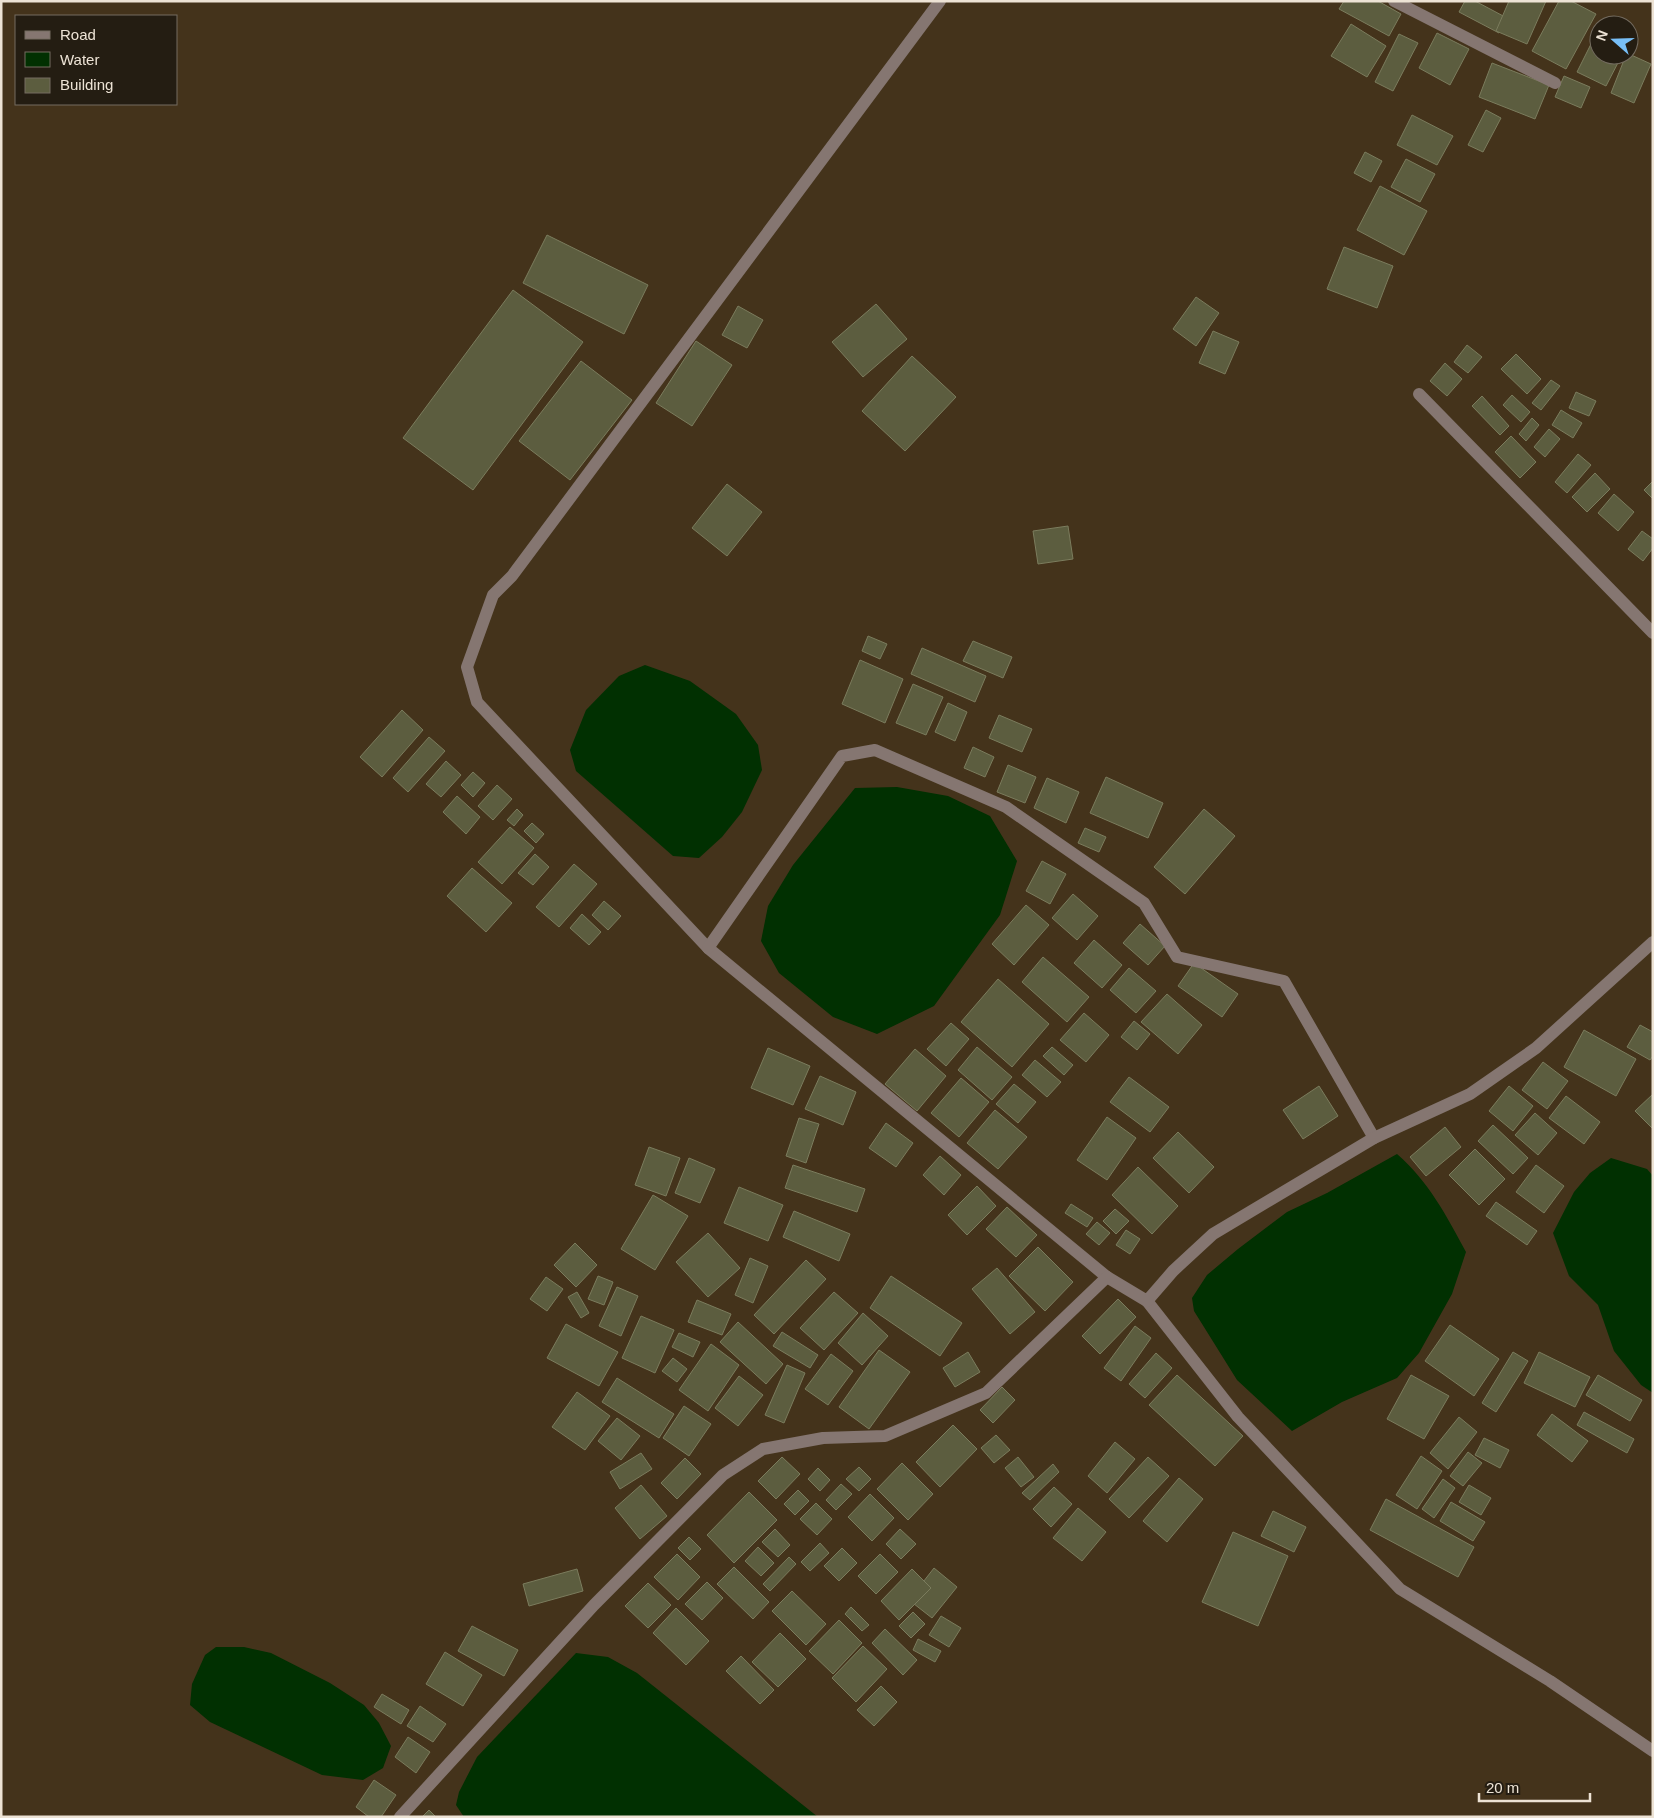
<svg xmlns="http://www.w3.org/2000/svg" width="1654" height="1818" font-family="Arial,sans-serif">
  <rect width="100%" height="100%" fill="#44331b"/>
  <!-- water -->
  <g fill="#013001">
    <polygon points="645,665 690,681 736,714 758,745 762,770 742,812 722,837 699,858 673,856 576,771 570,750 586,710 619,676"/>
    <polygon points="897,787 948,796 990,816 1017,861 1000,915 934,1006 877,1034 833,1017 779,973 761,941 768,906 793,865 855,788"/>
    <path d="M1397,1154c32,28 49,61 69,98l-14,42 -33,59 -22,25 -55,24 -50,29 -55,-51 -43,-69 -2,-13 15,-23 31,-26 49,-37 40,-19z"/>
    <polygon points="1611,1158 1647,1169 1653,1176 1653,1393 1641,1385 1614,1351 1598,1305 1569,1276 1553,1233 1574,1192 1590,1173"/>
    <polygon points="216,1647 244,1647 271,1653 330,1683 364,1705 379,1723 391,1746 383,1768 363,1780 322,1775 210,1722 190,1705 192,1684 205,1655"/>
    <polygon points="576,1653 608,1657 637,1673 818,1817 464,1817 456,1805 459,1792 477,1757"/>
  </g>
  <!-- building -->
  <g fill="#5c5d3f" stroke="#7b7c5d">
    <polygon points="1344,1 1378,1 1401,14 1389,36 1339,9"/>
    <polygon points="1465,1 1475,1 1507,18 1499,33 1459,12"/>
    <polygon points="1509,1 1546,1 1527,44 1496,31"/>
    <polygon points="1559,1 1571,1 1596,14 1566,69 1532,51"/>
    <polygon points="1351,24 1386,46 1367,77 1331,56"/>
    <polygon points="1437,33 1469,49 1450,85 1419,68"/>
    <polygon points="1399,34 1418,43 1393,91 1375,82"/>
    <polygon points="1593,40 1599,43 1599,55 1622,55 1606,86 1577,72"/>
    <polygon points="1629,54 1651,64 1634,103 1611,93 1626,55"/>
    <polygon points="1492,63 1549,85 1535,119 1479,97"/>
    <polygon points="1564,76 1590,87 1581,108 1555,97"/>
    <polygon points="1486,110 1501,118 1483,152 1468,145"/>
    <polygon points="1412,115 1453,136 1437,165 1397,145"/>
    <polygon points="1365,152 1382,161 1371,182 1354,173"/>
    <polygon points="1406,159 1435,174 1420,202 1391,187"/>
    <polygon points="1380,186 1427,211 1404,255 1357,230"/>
    <polygon points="547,235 648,285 624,334 523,283"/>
    <polygon points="1344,247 1393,266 1377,308 1327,289"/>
    <polygon points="513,290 583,342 473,490 403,438"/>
    <polygon points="1196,297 1219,313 1196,346 1173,329"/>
    <polygon points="876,304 907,339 863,377 832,342"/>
    <polygon points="738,306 763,320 747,348 722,335"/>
    <polygon points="1213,331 1239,342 1225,374 1199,363"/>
    <polygon points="696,341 732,365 692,426 656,403"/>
    <polygon points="1467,345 1482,357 1468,373 1454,362"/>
    <polygon points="1516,354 1541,379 1527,394 1501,369"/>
    <polygon points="912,356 956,397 905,451 862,411"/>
    <polygon points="581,361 632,400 570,480 519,441"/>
    <polygon points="1445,363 1462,379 1447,396 1430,381"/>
    <polygon points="1551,380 1560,386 1541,410 1532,403"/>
    <polygon points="1576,392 1596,401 1589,416 1569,408"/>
    <polygon points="1512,395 1530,412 1521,422 1503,405"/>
    <polygon points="1482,396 1509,426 1500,435 1472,406"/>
    <polygon points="1561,410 1582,423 1573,438 1552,425"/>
    <polygon points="1532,418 1539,425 1526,441 1519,434"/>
    <polygon points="1549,429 1560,439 1545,457 1534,447"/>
    <polygon points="1511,436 1536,462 1520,478 1495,452"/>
    <polygon points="1578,454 1591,465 1567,493 1555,482"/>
    <polygon points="1595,473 1610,489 1587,512 1572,497"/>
    <polygon points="1653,481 1653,499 1644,490"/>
    <polygon points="727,484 762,512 727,556 692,528"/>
    <polygon points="1614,494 1634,512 1618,531 1598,513"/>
    <polygon points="1068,526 1073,559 1038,564 1033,531"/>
    <polygon points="1642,531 1653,539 1653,548 1643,561 1628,549"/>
    <polygon points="868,636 887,644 880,659 862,651"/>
    <polygon points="973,641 1012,657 1003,678 963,661"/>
    <polygon points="922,648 986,676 975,702 911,674"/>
    <polygon points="860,660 903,679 885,723 842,704"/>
    <polygon points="913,684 943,697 926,735 896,723"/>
    <polygon points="948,703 967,712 955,741 935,732"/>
    <polygon points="402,710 423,730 382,777 360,757"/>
    <polygon points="999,715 1032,729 1022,752 989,738"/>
    <polygon points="429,737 445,751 408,792 393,778"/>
    <polygon points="973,747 994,757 985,777 964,768"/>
    <polygon points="446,761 461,775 441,797 426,784"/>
    <polygon points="1008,765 1036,777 1025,803 997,792"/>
    <polygon points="473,772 485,783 473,797 461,785"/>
    <polygon points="1106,777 1163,803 1148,838 1090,813"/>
    <polygon points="1047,778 1079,792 1066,823 1034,808"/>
    <polygon points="497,785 512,799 493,820 478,806"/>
    <polygon points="457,796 480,817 466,834 443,812"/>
    <polygon points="517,809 523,815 514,826 507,820"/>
    <polygon points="1204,809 1235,836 1185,894 1154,867"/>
    <polygon points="532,823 544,834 536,843 524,831"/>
    <polygon points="510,827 534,848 502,884 478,862"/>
    <polygon points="1085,828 1106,837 1099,852 1078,843"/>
    <polygon points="535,854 549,867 533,885 518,873"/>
    <polygon points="1042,861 1066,874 1050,904 1026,891"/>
    <polygon points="574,864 597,884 559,927 536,907"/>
    <polygon points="472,868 512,903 486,932 447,896"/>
    <polygon points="1073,894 1098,916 1077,940 1052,918"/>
    <polygon points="604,901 621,916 608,930 592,915"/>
    <polygon points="1026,905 1049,925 1014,965 992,944"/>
    <polygon points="582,914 601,932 589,945 570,928"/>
    <polygon points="1140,924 1165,946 1148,965 1123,943"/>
    <polygon points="1094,940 1122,965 1102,988 1074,963"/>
    <polygon points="1043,957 1089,997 1067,1022 1022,982"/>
    <polygon points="1194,963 1238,994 1222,1017 1178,986"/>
    <polygon points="1129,968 1156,991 1136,1013 1110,990"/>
    <polygon points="998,979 1049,1024 1012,1067 961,1022"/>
    <polygon points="1167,994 1202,1025 1178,1054 1141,1022"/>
    <polygon points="1084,1013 1109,1035 1086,1062 1060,1040"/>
    <polygon points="1134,1021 1150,1034 1137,1050 1121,1037"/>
    <polygon points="951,1023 969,1039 946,1066 927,1049"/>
    <polygon points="1640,1025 1653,1032 1653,1056 1650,1060 1627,1047"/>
    <polygon points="1584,1030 1636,1059 1616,1096 1564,1067"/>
    <polygon points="977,1047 1012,1077 992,1100 958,1070"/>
    <polygon points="1052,1047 1073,1065 1064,1075 1043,1056"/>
    <polygon points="768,1048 810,1066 793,1105 751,1088"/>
    <polygon points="915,1049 946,1076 917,1111 885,1084"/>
    <polygon points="1035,1060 1061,1082 1047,1097 1022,1075"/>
    <polygon points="1543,1062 1568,1081 1547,1109 1522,1090"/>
    <polygon points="820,1076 856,1092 843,1125 805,1109"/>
    <polygon points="1129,1077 1169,1107 1150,1132 1110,1102"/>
    <polygon points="961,1078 989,1102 959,1137 931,1113"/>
    <polygon points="1014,1084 1036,1102 1018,1123 996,1104"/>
    <polygon points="1319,1086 1338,1116 1303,1139 1283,1110"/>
    <polygon points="1509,1086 1533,1106 1513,1131 1489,1111"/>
    <polygon points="1653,1094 1653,1129 1635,1111"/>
    <polygon points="1566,1096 1600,1122 1584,1144 1549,1118"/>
    <polygon points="995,1110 1027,1137 998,1169 967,1143"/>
    <polygon points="1535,1113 1557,1133 1538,1155 1515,1135"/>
    <polygon points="1107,1117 1136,1138 1107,1180 1077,1160"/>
    <polygon points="799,1118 819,1124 806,1163 786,1156"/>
    <polygon points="886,1123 913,1143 896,1167 869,1148"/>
    <polygon points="1493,1125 1528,1158 1513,1174 1478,1141"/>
    <polygon points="1445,1127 1461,1147 1426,1176 1410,1157"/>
    <polygon points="1178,1132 1214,1167 1189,1193 1153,1158"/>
    <polygon points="649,1147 680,1158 666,1196 635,1185"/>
    <polygon points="1475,1149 1505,1179 1479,1205 1449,1175"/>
    <polygon points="940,1156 961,1175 944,1195 923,1175"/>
    <polygon points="689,1158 715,1169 700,1203 675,1193"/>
    <polygon points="793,1165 865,1189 857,1212 785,1188"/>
    <polygon points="1536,1165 1564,1186 1544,1213 1516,1192"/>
    <polygon points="1138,1167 1178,1206 1152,1234 1112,1195"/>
    <polygon points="977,1186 996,1206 967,1235 948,1215"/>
    <polygon points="739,1187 783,1205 768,1241 724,1223"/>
    <polygon points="653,1195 688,1216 655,1270 621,1249"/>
    <polygon points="1496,1202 1537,1231 1527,1245 1486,1216"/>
    <polygon points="1071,1204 1093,1218 1087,1227 1065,1213"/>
    <polygon points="1007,1207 1037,1235 1016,1257 986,1229"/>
    <polygon points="1115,1209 1129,1221 1116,1234 1103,1221"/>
    <polygon points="794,1211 850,1234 839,1261 783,1237"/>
    <polygon points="1097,1222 1110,1233 1099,1245 1086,1234"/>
    <polygon points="1126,1230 1140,1239 1130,1254 1116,1245"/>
    <polygon points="708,1233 740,1268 708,1297 676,1262"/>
    <polygon points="575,1243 597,1265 576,1287 554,1265"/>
    <polygon points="1038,1247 1073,1282 1045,1311 1009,1276"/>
    <polygon points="750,1258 768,1266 753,1303 735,1295"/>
    <polygon points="806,1260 826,1279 774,1334 754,1315"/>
    <polygon points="997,1268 1035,1312 1010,1334 972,1289"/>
    <polygon points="598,1276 613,1282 604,1305 588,1299"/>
    <polygon points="891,1276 962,1323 940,1356 870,1308"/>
    <polygon points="546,1277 563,1289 547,1311 530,1299"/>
    <polygon points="617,1287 638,1296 621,1336 599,1326"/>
    <polygon points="577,1292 589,1313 581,1318 568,1297"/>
    <polygon points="834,1292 858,1313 824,1350 800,1328"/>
    <polygon points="1118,1299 1136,1317 1100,1354 1082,1336"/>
    <polygon points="697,1300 731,1314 722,1335 688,1322"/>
    <polygon points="863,1313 888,1336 862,1365 838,1343"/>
    <polygon points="641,1316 674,1330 655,1373 622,1358"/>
    <polygon points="738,1322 783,1364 766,1384 720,1342"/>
    <polygon points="566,1324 618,1352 599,1386 547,1358"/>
    <polygon points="1450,1325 1499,1359 1474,1396 1425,1361"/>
    <polygon points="1135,1326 1151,1338 1121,1381 1104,1368"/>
    <polygon points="782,1332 818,1355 810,1368 773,1346"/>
    <polygon points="679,1333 700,1342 693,1357 672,1347"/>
    <polygon points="711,1344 739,1365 708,1411 679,1390"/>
    <polygon points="879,1350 910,1372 869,1429 839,1407"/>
    <polygon points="968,1352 980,1372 955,1387 943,1368"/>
    <polygon points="1513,1352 1528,1361 1496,1412 1482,1403"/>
    <polygon points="1539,1352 1590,1377 1575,1407 1524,1383"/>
    <polygon points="1156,1353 1172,1368 1145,1398 1129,1384"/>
    <polygon points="831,1354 853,1371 828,1405 805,1389"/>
    <polygon points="673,1358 687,1369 677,1382 662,1371"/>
    <polygon points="787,1365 805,1373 784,1423 765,1415"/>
    <polygon points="1177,1375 1243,1436 1215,1466 1149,1405"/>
    <polygon points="1411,1375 1449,1396 1424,1439 1387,1419"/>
    <polygon points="1598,1375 1642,1400 1630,1421 1586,1395"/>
    <polygon points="739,1376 763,1395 738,1426 715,1408"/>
    <polygon points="617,1378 674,1414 659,1438 602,1402"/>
    <polygon points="1002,1387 1015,1400 993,1423 980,1410"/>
    <polygon points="577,1392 610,1416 585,1450 552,1427"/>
    <polygon points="684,1406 711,1424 689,1456 663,1438"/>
    <polygon points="1584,1412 1634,1439 1627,1453 1577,1425"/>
    <polygon points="1552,1414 1588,1441 1572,1462 1537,1435"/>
    <polygon points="1459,1417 1477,1432 1448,1469 1430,1453"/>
    <polygon points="617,1418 640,1436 621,1460 598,1441"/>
    <polygon points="953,1425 977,1449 940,1487 916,1462"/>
    <polygon points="996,1435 1010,1450 994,1463 981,1448"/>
    <polygon points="1484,1438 1509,1450 1500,1468 1475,1455"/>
    <polygon points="1115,1442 1135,1459 1107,1493 1088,1476"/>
    <polygon points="1468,1452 1482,1463 1463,1486 1450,1476"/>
    <polygon points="641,1453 652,1469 620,1489 610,1472"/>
    <polygon points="1421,1456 1442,1471 1417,1509 1396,1495"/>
    <polygon points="782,1457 800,1474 776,1499 758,1481"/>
    <polygon points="1018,1457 1034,1477 1021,1487 1005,1468"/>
    <polygon points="1148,1457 1169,1476 1129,1518 1109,1499"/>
    <polygon points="685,1458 701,1474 677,1499 661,1483"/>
    <polygon points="902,1463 933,1494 908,1520 877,1489"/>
    <polygon points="1053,1464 1059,1472 1030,1500 1022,1493"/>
    <polygon points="859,1467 871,1479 859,1491 846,1479"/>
    <polygon points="818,1468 830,1480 820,1491 808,1479"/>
    <polygon points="1179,1478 1203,1499 1167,1542 1143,1521"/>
    <polygon points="1443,1479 1455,1488 1434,1518 1422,1509"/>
    <polygon points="841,1484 852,1494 836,1510 826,1500"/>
    <polygon points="641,1485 667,1516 640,1539 615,1508"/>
    <polygon points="1469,1485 1491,1498 1481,1515 1459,1502"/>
    <polygon points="1054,1487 1072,1504 1051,1527 1033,1509"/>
    <polygon points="798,1490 809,1501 795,1515 784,1504"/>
    <polygon points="749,1492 777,1520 734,1563 707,1535"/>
    <polygon points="870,1494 894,1518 872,1541 848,1517"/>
    <polygon points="1386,1499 1474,1547 1458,1577 1370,1530"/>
    <polygon points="1451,1502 1485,1522 1473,1541 1440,1521"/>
    <polygon points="816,1503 832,1519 817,1535 800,1519"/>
    <polygon points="1078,1508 1106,1532 1082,1561 1053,1538"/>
    <polygon points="1273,1511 1306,1527 1294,1552 1261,1536"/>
    <polygon points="775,1529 790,1545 778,1557 762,1542"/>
    <polygon points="900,1529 916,1544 901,1559 886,1544"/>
    <polygon points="1233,1532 1288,1556 1258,1626 1202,1602"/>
    <polygon points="689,1537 701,1549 690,1560 678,1548"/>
    <polygon points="820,1543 829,1553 810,1571 801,1562"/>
    <polygon points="758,1547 774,1563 761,1576 745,1561"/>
    <polygon points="842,1548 857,1563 839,1581 824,1566"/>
    <polygon points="677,1554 700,1577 678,1600 654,1577"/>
    <polygon points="880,1554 898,1572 876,1594 858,1576"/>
    <polygon points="789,1557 796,1564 770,1591 763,1584"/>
    <polygon points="734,1567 769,1602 753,1619 717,1584"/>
    <polygon points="934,1568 957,1587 932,1618 909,1600"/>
    <polygon points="577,1569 583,1591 529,1606 523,1584"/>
    <polygon points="912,1569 931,1588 899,1620 881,1601"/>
    <polygon points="707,1582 723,1598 702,1620 685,1604"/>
    <polygon points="648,1583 671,1605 648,1628 625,1606"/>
    <polygon points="792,1591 826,1624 806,1645 772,1611"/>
    <polygon points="851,1607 869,1625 862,1631 845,1614"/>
    <polygon points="676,1608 709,1641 686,1665 653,1633"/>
    <polygon points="913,1612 925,1624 911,1638 899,1626"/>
    <polygon points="941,1616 961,1628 949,1647 929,1635"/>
    <polygon points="839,1620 862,1643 833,1674 809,1651"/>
    <polygon points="472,1626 518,1650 504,1676 458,1651"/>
    <polygon points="885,1629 917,1660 903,1675 872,1643"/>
    <polygon points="780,1633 806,1659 778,1687 752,1662"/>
    <polygon points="918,1639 941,1651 935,1662 913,1650"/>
    <polygon points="863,1646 887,1669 856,1702 832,1678"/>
    <polygon points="445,1652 482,1675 463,1706 426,1684"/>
    <polygon points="741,1656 774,1690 760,1704 726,1671"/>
    <polygon points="881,1686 897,1702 874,1726 857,1710"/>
    <polygon points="382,1694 409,1710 401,1724 374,1707"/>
    <polygon points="420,1706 446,1724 433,1742 407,1726"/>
    <polygon points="408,1737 430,1752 416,1773 395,1757"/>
    <polygon points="374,1780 396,1795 381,1817 369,1817 356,1807"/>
    <polygon points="429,1810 436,1817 422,1817"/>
  </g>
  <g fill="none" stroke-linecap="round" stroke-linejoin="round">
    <!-- minor -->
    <g stroke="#857671" stroke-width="12">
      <polyline points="940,1 512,576 493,595 467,667 477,702 708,948 1107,1277"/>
      <polyline points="1394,1 1555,83"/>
      <polyline points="1419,394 1653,633"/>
      <polyline points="708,948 842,756 875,750 1006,807 1144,903 1177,957 1284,981 1374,1138"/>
      <polyline points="1147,1301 1238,1417 1400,1589 1550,1681 1653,1751"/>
      <polyline points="400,1817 594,1605 723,1475 763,1449 823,1438 885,1436 986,1393 1107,1277 1147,1301 1173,1271 1213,1234 1374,1138 1470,1094 1536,1048 1653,942"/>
    </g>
  </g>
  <!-- border -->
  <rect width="1654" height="1818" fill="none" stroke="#ede3d5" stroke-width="5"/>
  <!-- legend -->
  <rect x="15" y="15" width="162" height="90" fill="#241d12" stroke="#746c60"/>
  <rect x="25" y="31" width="25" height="8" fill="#857671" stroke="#746c60"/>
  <text x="60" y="40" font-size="15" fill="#ede3d5">Road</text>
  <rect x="25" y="52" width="25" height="15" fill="#013001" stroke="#746c60"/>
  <text x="60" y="65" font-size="15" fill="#ede3d5">Water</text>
  <rect x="25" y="78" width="25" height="15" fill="#5c5d3f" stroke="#746c60"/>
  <text x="60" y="90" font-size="15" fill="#ede3d5">Building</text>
  <!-- north arrow -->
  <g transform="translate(1614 40) rotate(290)"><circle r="24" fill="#241d12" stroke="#746c60"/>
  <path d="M0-4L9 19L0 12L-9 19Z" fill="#78bff7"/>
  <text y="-8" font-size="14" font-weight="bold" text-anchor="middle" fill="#ede3d5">N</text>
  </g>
  <!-- scale -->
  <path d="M1479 1793v8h111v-8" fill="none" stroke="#ede3d5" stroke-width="2.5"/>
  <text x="1486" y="1793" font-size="15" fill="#ede3d5" stroke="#241d12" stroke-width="4" paint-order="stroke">20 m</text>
</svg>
